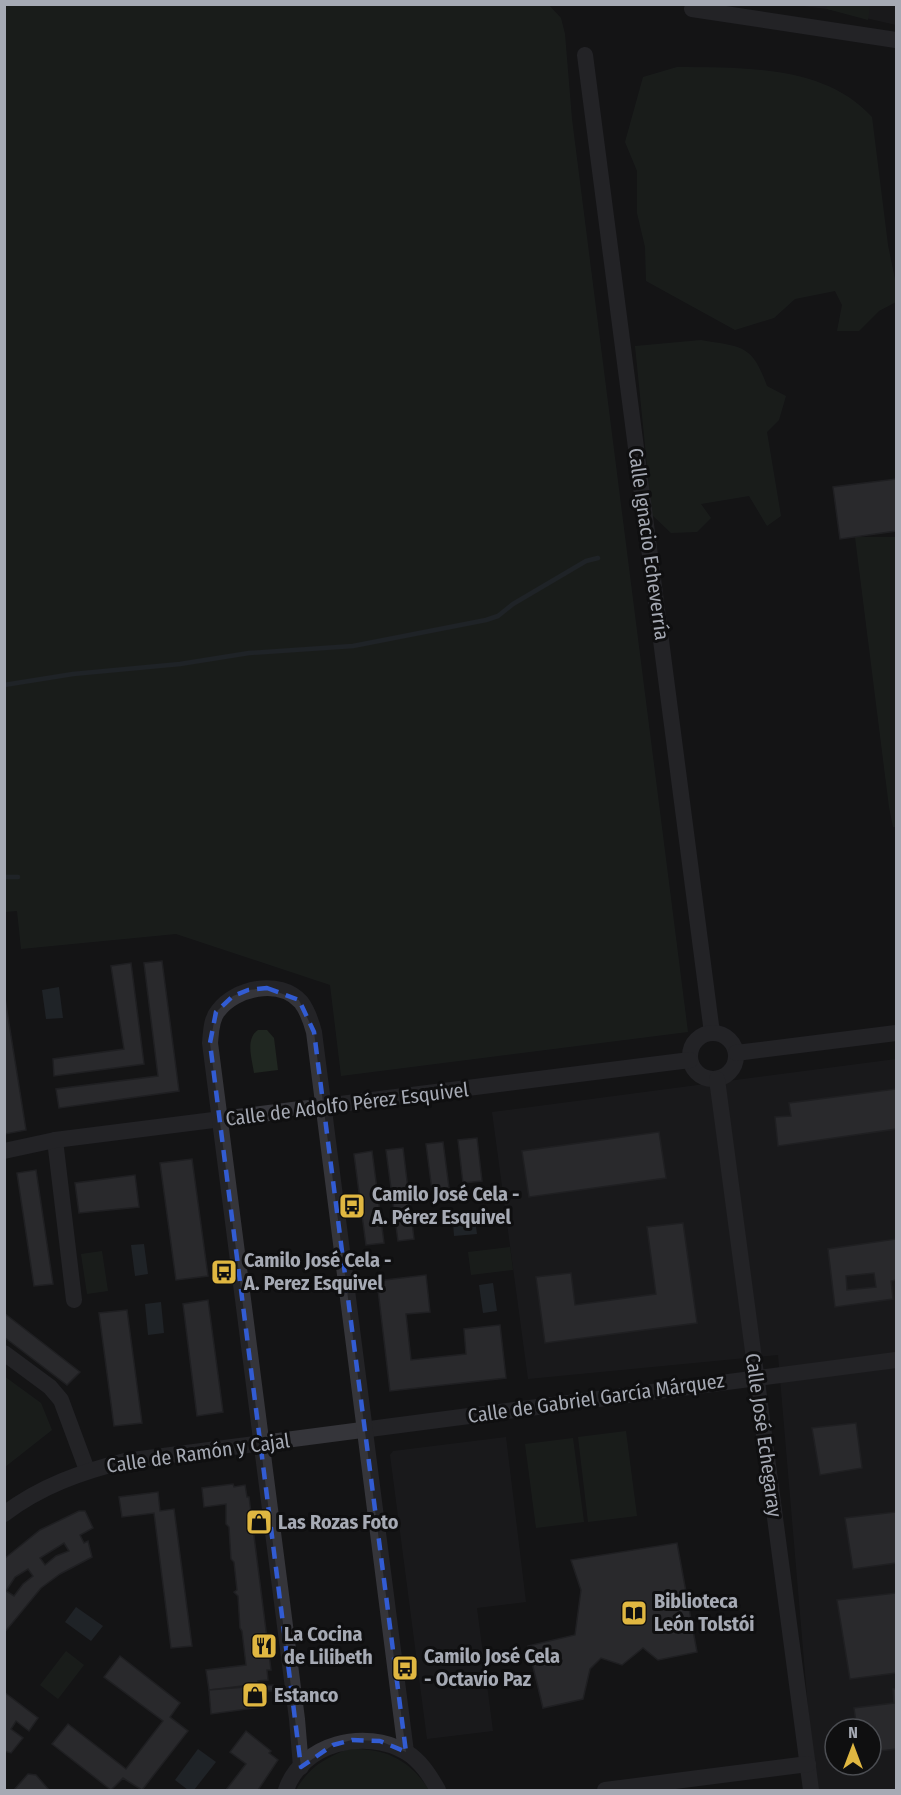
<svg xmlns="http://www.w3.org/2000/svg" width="901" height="1795" font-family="'Fira Sans Condensed',sans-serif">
  <rect width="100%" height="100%" fill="#141415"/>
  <!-- built -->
  <g fill="#202022" fill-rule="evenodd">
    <polygon points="795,5 896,5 896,25 827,9"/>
    <path d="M896,1059v731h-81l-37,-435 -250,24 -36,-267zM835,1729h36v36h-36z"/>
    <polygon points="506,1437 526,1602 477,1608 493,1731 427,1739 390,1455 393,1451"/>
  </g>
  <!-- green -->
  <g fill="#202721">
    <polygon points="548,4 561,18 565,34 572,119 688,1032 341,1076 330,985 176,934 21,949 17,911 5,912 5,5"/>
    <polygon points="827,5 870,5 868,20 827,9"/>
    <path d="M677,67c65,1 147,-3 195,50l16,128 8,39v18l-17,9 -20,20h-22l5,-26 -7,-14 -40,8 -21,19 -39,12 -89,-49 -1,-34 -8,-34v-42l-12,-29 18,-65z"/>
    <path d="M701,340c41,7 51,4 66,46l19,10 -7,24 -12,12 14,84 -14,10 -18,-30 -48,8 10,14 -14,14 -26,1 -19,-18 -17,-169z"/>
    <polygon points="855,537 896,537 896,827 893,827 889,807"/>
    <path d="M258,1030h9l7,8 4,32 -24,3c-2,-14 -9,-34 4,-43z"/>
    <polygon points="510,1247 513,1270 471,1275 468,1252"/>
    <polygon points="102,1251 108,1291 87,1294 81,1254"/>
    <polygon points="4,1376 41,1403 52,1430 5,1467"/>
    <polygon points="626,1431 637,1516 588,1522 578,1437"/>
    <polygon points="573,1438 584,1522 536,1528 525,1444"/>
    <polygon points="66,1651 84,1665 58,1699 40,1685"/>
    <path d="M349,1749c37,-1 61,11 80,41h-133c12,-22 30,-33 53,-41z"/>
  </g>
  <!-- water -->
  <g fill="#2e353c">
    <polygon points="59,987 63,1018 46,1019 42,990"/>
    <polygon points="475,1220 477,1234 454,1236 453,1222"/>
    <polygon points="144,1244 148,1274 135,1276 131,1245"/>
    <polygon points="493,1283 497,1311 483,1313 479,1285"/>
    <polygon points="161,1302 164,1333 148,1335 145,1304"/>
    <polygon points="76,1607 103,1626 91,1641 65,1622"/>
    <polygon points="198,1749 216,1762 194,1790 188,1790 175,1780"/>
  </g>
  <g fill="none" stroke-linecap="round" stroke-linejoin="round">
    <!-- stream -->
    <g stroke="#2e353c" stroke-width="4.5">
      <polyline points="4,685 73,674 180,664 249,653 353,646 486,620 498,616 513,604 586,561 598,558"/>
      <polyline points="4,877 18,877"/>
    </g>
  </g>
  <!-- building -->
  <g fill="#434448" stroke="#2e2e31" stroke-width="1.5" fill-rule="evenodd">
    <polygon points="896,479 896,531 840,539 833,487"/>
    <polygon points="162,961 179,1091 59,1108 56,1089 158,1076 144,963"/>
    <polygon points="131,963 144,1064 54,1076 53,1059 124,1049 111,966"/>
    <polygon points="4,992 26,1130 5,1134 4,1131"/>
    <polygon points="896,1089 896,1129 778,1146 775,1117 791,1116 789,1103"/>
    <polygon points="659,1132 666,1178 529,1197 522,1151"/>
    <polygon points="477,1138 482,1181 463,1183 458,1140"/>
    <polygon points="443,1142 449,1188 432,1190 426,1144"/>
    <polygon points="403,1148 414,1239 398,1241 386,1150"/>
    <polygon points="372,1151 384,1243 366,1245 354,1154"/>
    <polygon points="192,1159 208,1276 176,1280 160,1163"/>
    <polygon points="36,1170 53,1284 34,1286 17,1173"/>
    <polygon points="135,1175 139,1207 79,1213 75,1183"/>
    <polygon points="683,1223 697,1323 545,1343 536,1277 571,1273 575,1305 656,1294 647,1227"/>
    <path d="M896,1239v41l-5,1 2,18 -58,8 -7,-58zM874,1273l2,14 -29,3 -1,-14z"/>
    <polygon points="426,1275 430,1312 406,1314 411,1360 466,1354 464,1329 500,1325 506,1378 390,1391 377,1281"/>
    <polygon points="208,1300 223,1412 197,1416 183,1304"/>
    <polygon points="127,1310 142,1423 114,1426 99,1313"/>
    <polygon points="4,1313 80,1372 67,1385 4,1337"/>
    <polygon points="856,1423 862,1468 820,1475 812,1428"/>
    <polygon points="233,1484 234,1487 245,1485 247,1497 249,1497 271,1670 267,1670 268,1680 258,1681 259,1684 209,1690 206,1670 246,1665 242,1631 240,1628 238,1596 234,1592 237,1590 234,1562 231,1559 229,1527 226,1524 226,1504 204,1507 202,1488"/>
    <polygon points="158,1492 160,1511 174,1509 192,1646 171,1648 154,1513 122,1517 119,1497"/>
    <path d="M79,1511h6l8,17 -13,7 4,8 4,-2 4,16 -32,17 -19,14 -37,45v-74l36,-29zM64,1543l5,8 -13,5 -11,9 -5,-7zM28,1569l5,7 -10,8 -9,12 -8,-5 9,-14z"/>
    <polygon points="896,1512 896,1563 853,1569 845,1518"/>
    <polygon points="677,1543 697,1652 658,1660 643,1648 622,1665 601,1658 590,1669 583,1699 543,1708 528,1646 575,1635 581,1590 571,1560"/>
    <polygon points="896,1593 896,1673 850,1679 837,1600"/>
    <polygon points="120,1656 180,1703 170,1717 188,1731 142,1790 123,1778 111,1790 52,1744 68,1724 126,1769 163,1721 104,1677"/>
    <polygon points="273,1685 274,1691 264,1691 260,1694 261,1707 211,1714 209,1690"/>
    <polygon points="893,1689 896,1689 896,1749 871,1752 871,1729 857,1729 854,1708 894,1703"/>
    <polygon points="4,1692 38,1718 29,1731 16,1721 11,1729 23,1738 11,1753 4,1751"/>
    <polygon points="246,1731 271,1751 269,1753 278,1760 258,1790 226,1790 246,1764 230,1752"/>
    <polygon points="28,1774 36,1775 49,1790 14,1790"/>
  </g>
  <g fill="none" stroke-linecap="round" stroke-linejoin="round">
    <!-- street -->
    <g stroke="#35353a" stroke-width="16">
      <polyline points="692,9 896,40"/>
      <polyline points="585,55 712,1033"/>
      <circle cx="713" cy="1056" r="23"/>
      <polyline points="736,1053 896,1033"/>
      <polyline points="717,1079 811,1790"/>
      <polyline points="55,1140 74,1300"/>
      <polyline points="4,1151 55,1140 690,1060"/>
      <polyline points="4,1353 50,1387 61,1400 87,1470"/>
      <path d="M4,1514c37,-28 77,-42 121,-53l771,-101"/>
      <path d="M301,1767l-4,-48 -87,-676c1,-10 1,-24 8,-32 17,-23 61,-33 83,-9 7,9 10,19 13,30l92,720"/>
      <path d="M286,1790c16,-47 79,-62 120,-38 15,9 24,24 32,38"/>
      <polyline points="605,1790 808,1764"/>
    </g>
  </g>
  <!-- marked area -->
  <path d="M0 0H901V1795H0ZM267,988l32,12 15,32 92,720 -26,-11 -28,-1 -19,5 -32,22 -91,-724 6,-31 17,-16 15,-6z" fill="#141415" fill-opacity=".55" fill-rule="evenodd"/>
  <path fill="none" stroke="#325cd3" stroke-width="4.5" stroke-dasharray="12 8" stroke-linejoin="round" d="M267,988l32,12 15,32 92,720 -26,-11 -28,-1 -19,5 -32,22 -91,-724 6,-31 17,-16 15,-6z"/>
  <!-- icons -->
  <defs>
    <symbol id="bus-square" viewBox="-11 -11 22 22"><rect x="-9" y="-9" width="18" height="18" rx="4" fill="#e0b741" stroke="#0f0f10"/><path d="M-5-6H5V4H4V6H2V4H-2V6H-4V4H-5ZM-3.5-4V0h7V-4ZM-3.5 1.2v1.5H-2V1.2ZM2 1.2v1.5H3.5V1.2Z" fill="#111"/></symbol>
    <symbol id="shop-square" viewBox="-11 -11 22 22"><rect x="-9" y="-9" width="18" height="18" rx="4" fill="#e0b741" stroke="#0f0f10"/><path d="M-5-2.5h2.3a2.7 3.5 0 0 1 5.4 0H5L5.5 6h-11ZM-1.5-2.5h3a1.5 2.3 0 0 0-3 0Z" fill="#111"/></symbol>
    <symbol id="library-square" viewBox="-11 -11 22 22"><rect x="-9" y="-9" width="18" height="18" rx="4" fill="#e0b741" stroke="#0f0f10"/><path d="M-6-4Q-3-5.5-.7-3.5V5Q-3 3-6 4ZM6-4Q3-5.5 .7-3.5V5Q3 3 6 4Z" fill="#111"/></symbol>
    <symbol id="restaurant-square" viewBox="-11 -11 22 22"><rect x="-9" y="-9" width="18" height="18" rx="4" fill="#e0b741" stroke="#0f0f10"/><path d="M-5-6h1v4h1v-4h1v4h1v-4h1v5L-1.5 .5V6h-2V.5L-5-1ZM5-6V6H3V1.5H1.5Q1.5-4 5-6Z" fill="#111"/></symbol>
  </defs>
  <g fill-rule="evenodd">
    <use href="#bus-square" x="337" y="1191" width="30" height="30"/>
    <use href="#bus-square" x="209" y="1257" width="30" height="30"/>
    <use href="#shop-square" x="244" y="1507" width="30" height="30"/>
    <use href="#library-square" x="619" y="1598" width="30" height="30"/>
    <use href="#restaurant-square" x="249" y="1631" width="30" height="30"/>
    <use href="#bus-square" x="390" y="1653" width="30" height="30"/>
    <use href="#shop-square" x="240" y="1680" width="30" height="30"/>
  </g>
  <g text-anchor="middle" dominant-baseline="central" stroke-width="6" stroke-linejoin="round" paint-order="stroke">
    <!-- street labels -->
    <g font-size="20" fill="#a6aab4" stroke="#0f0f10">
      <text transform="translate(649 544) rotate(82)">Calle Ignacio Echeverría</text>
      <text transform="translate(347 1104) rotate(-7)">Calle de Adolfo Pérez Esquivel</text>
      <text transform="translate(596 1398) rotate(-8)">Calle de Gabriel García Márquez</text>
      <text transform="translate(764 1435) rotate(82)">Calle José Echegaray</text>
      <text transform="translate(198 1453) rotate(-8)">Calle de Ramón y Cajal</text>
    </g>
    <!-- poi labels -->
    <g font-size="20" font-weight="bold" fill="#a6aab4" stroke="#0f0f10" text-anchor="start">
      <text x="372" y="1194">Camilo José Cela -<tspan x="372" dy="23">A. Pérez Esquivel</tspan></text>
      <text x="244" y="1260">Camilo José Cela -<tspan x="244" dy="23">A. Perez Esquivel</tspan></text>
      <text x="278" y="1522">Las Rozas Foto</text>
      <text x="654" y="1601">Biblioteca<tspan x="654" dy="23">León Tolstói</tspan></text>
      <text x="284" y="1634">La Cocina<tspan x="284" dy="23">de Lilibeth</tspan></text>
      <text x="424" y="1656">Camilo José Cela<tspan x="424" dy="23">- Octavio Paz</tspan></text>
      <text x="274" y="1695">Estanco</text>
    </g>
  </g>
  <!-- border -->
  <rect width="901" height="1795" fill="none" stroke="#a6aab4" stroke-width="12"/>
  <!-- north arrow -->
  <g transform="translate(853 1747)"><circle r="28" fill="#0f0f10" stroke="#4b4d52" stroke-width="1.5"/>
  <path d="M0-4.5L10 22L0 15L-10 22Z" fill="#e0b741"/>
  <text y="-9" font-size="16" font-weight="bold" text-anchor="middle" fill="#a6aab4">N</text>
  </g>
</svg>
